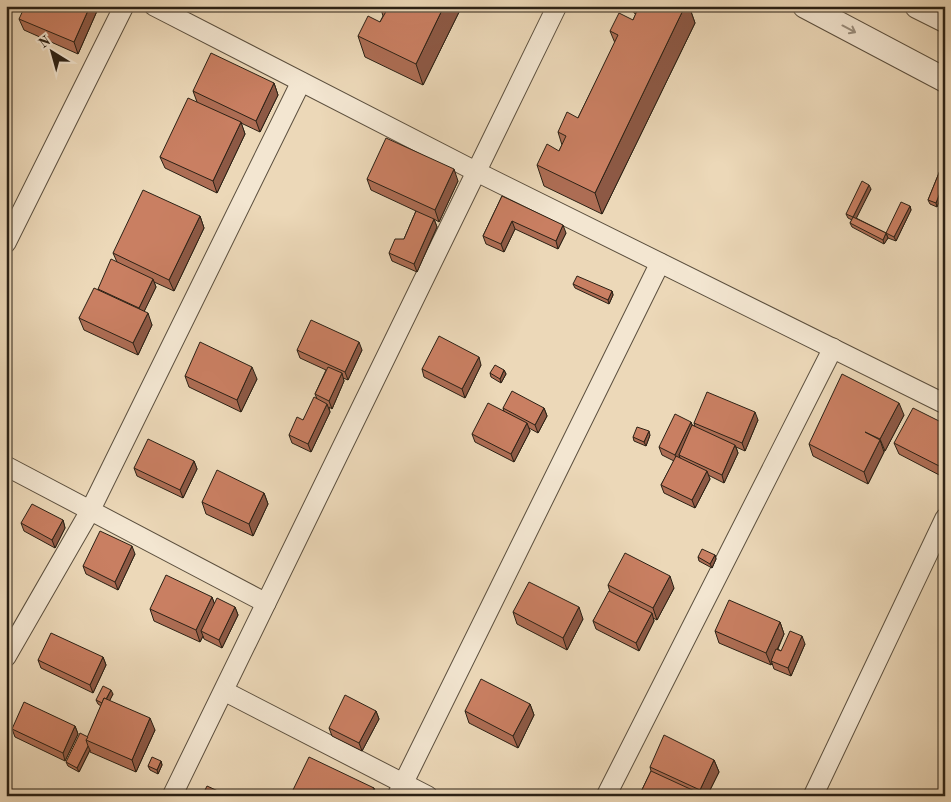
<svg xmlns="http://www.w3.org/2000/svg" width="951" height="802" font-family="'Old Standard TT',serif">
  <rect width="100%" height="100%" fill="#ecd8b8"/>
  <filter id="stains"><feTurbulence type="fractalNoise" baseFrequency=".004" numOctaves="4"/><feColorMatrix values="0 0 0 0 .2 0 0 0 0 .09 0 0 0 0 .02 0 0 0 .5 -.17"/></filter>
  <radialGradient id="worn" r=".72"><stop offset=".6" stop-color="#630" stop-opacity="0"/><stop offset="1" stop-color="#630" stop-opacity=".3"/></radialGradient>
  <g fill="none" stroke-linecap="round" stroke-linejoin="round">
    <defs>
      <g id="minor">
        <polyline points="154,6 477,172 945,404"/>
        <polyline points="6,243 124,6"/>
        <polyline points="6,466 266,603"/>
        <polyline points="6,657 90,511 301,82"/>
        <polyline points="224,691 428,796"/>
        <polyline points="172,796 557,6"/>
        <polyline points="397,796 660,263"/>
        <polyline points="606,796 833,348"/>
        <polyline points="813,796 945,518"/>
      </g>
      <g id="tertiary">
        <polyline points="805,6 945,80"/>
        <polyline points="917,6 945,20"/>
      </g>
    </defs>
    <!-- minor casing -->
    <use href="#minor" stroke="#5b4f3e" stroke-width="21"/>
    <!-- tertiary casing -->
    <use href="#tertiary" stroke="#5b4f3e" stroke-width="26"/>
    <!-- minor -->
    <use href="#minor" stroke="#f3e6d1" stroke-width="19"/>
    <!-- tertiary -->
    <use href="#tertiary" stroke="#f3e6d1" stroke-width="24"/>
  </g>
  <!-- wall -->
  <g fill="#ad6d54" stroke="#2b2115">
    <polygon points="380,6 462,6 423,85 365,57 358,36 380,22 383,16"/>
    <polygon points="632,6 689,6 695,23 602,214 544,186 537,165 559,151 562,145 558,132 578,118 615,43 610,31 633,20 636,14 634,13"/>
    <polygon points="97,11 78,54 24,30 19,19"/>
    <polygon points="274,83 278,95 260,132 241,123 245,134 217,193 165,168 160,157 197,102 193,91"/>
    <polygon points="941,168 937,207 930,204 928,200"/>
    <polygon points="367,179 458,181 439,222 434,219 437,227 417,272 392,261 389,253 404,239 416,211 371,190"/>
    <polygon points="871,189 856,218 886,233 888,238 884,244 852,227 850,223 852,220 848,218 846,214"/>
    <polygon points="502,196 566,233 558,249 515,229 504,252 486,244 483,236"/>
    <polygon points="910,206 911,210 896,241 888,238 886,233"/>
    <polygon points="200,216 204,228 174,291 154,282 156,287 144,311 152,325 138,355 84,330 79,318 117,262 113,253"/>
    <polygon points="573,284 612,291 613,295 609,304 575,288"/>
    <polygon points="297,350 362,350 348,380 343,378 344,381 332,409 329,407 330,412 311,452 292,443 289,435 303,420 317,399 315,394 326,370 300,358"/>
    <polygon points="481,365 465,398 424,377 422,369"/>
    <polygon points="504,370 506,374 501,383 491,377 490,373"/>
    <polygon points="185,376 257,379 241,412 189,387"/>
    <polygon points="503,408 544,408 547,416 538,433 529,428 530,431 514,462 475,442 472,434 504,412"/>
    <polygon points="904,415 885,451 884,451 884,452 868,484 813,456 809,444"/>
    <polygon points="758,420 745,451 736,447 738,453 724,483 708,475 710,479 695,508 664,493 661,485 674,461 662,455 659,447 691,422 692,425 695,427 694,423"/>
    <polygon points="945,424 945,478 899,454 894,443"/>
    <polygon points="650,435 646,446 634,441 633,437"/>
    <polygon points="194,461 197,469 183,498 137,476 134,468"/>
    <polygon points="264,493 268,504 253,536 206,514 202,502"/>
    <polygon points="63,520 65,528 55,548 24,531 21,523"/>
    <polygon points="135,554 118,590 86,574 83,566"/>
    <polygon points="715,555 716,559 712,568 699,561 698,557"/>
    <polygon points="608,585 674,588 657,620 653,618 654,621 639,651 596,629 593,621 610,592"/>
    <polygon points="212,597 214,603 235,607 238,615 222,648 204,639 203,636 200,642 154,621 150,609"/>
    <polygon points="513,612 583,619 567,650 517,624"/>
    <polygon points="780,622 784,634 778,649 781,651 805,644 791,676 774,669 772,663 771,665 719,643 715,631"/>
    <polygon points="103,657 106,665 93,693 41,668 38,660"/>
    <polygon points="113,694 109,701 155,730 136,772 90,752 90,750 79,772 68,766 66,762 88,737 101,706 98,704 96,700"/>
    <polygon points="530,704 534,715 518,748 469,723 465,711"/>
    <polygon points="376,711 379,719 362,751 332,736 329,728"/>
    <polygon points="75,726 78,734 65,761 15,737 12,729"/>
    <polygon points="714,760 719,772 707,796 639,796 651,771 650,767"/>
    <polygon points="161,761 162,765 158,774 150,770 148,766"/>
    <polygon points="374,788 377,796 293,796 292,792"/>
  </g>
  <!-- shaded-wall -->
  <g fill="#8d5945" stroke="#2b2115">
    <polygon points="90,6 95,6 97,11 78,54 74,42"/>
    <polygon points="444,6 462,6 423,85 416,64"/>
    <polygon points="685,6 689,6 695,23 602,214 595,193"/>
    <polygon points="274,83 278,95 260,132 256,121"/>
    <polygon points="241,122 245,134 217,193 213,181"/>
    <polygon points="454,169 458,181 439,222 435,210"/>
    <polygon points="945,180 945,188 937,207 936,203"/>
    <polygon points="869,185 871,189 855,221 853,217"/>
    <polygon points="910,206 911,210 896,241 894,237"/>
    <polygon points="200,216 204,228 174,291 169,280"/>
    <polygon points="434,219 437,227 417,272 414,264"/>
    <polygon points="512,221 515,229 504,252 501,244"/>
    <polygon points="563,225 566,233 558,249 556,241"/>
    <polygon points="886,233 888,238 884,244 883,240"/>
    <polygon points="153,279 156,287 142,316 139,308"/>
    <polygon points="612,291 613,295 609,304 608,300"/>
    <polygon points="148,313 152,325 138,355 133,343"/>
    <polygon points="359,342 362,350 348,380 345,372"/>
    <polygon points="479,357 481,365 465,398 462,389"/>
    <polygon points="252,367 257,379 241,412 237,400"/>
    <polygon points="504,370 506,374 501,383 500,379"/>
    <polygon points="342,373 344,381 332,409 329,401"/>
    <polygon points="899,403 904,415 885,451 880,439"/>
    <polygon points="327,404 330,412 311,452 308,444"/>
    <polygon points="544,408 547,416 538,433 535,425"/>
    <polygon points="755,412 758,420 745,451 742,443"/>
    <polygon points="691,422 694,430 679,455 680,458 678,463 675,455"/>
    <polygon points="527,423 530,431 514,462 511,454"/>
    <polygon points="649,431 650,435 646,446 644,442"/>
    <polygon points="880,440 884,452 868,484 864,472"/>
    <polygon points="735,445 738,453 724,483 722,475"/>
    <polygon points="194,461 197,469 183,498 180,490"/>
    <polygon points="707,471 710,479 695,508 692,500"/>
    <polygon points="264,493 268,504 253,536 249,524"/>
    <polygon points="63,520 65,528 55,548 52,540"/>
    <polygon points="132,546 135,554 118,590 115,582"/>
    <polygon points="715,555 716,559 712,568 710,564"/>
    <polygon points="670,576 674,588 657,620 653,608"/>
    <polygon points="212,597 216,608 201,631 203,636 200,642 196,630"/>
    <polygon points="235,607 238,615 222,648 219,640"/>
    <polygon points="579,607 583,619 567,650 563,638"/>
    <polygon points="652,613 654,621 639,651 636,643"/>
    <polygon points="780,622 784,634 772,661 771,661 772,663 771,665 766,653"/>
    <polygon points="802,636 805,644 791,676 788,668"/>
    <polygon points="103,657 106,665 93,693 90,685"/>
    <polygon points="111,690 113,694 106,708 104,704"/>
    <polygon points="530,704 534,715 518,748 513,736"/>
    <polygon points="376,711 379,719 362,751 359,743"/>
    <polygon points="150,718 155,730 136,772 132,760"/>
    <polygon points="75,726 78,734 65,761 63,753"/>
    <polygon points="88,746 90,750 79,772 77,768"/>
    <polygon points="714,760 719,772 707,796 700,796 701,794 700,790"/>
    <polygon points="161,761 162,765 158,774 157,770"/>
    <polygon points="374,788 377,796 370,796"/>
  </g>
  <!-- building -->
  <g fill="#c97f62" stroke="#2b2115">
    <polygon points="25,6 90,6 74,42 19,19"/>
    <polygon points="384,6 444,6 416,64 358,36 368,16 380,22 388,8"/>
    <polygon points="639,6 685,6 595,193 537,165 547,144 559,151 566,136 558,132 567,112 578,118 618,35 610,31 619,13 633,20"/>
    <polygon points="211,53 274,83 256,121 193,91"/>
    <polygon points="188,98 241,122 213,181 160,157"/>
    <polygon points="386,138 454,169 435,210 367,179"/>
    <polygon points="941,168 945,169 945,180 936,203 928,200"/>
    <polygon points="862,181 869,185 853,217 886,233 883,240 850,223 853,217 846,214"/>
    <polygon points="143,190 200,216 169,280 113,253"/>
    <polygon points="502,196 563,225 556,241 512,221 501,244 483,236"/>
    <polygon points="901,202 910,206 894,237 886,233"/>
    <polygon points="416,211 434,219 414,264 389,253 395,239 404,239"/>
    <polygon points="111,259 153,279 139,308 98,289"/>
    <polygon points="577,276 612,291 608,300 573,284"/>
    <polygon points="94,288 148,313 133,343 79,318"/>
    <polygon points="311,320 359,342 345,372 297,350"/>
    <polygon points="439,336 479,357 462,389 422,369"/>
    <polygon points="200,342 252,367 237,400 185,376"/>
    <polygon points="495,365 504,370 500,379 490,373"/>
    <polygon points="328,367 342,373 329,401 315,394"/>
    <polygon points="842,374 899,403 880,439 865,432 880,440 864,472 809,444"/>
    <polygon points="512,391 544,408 535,425 503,408"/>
    <polygon points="707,392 755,412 742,443 694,423"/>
    <polygon points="314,397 327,404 308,444 289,435 297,417 303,420"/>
    <polygon points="488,403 527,423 511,454 472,434"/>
    <polygon points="913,408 945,424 945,469 894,443"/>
    <polygon points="675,414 691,422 675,455 659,447"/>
    <polygon points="692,425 735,445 722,475 679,455"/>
    <polygon points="637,427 649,431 644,442 633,437"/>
    <polygon points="148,439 194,461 180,490 134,468"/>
    <polygon points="676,456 707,471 692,500 661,485"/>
    <polygon points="217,470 264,493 249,524 202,502"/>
    <polygon points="32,504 63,520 52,540 21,523"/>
    <polygon points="100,531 132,546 115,582 83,566"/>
    <polygon points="702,549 715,555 710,564 698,557"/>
    <polygon points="625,553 670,576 653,608 608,585"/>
    <polygon points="166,575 212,597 196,630 150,609"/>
    <polygon points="529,582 579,607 563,638 513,612"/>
    <polygon points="609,591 652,613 636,643 593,621"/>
    <polygon points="217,598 235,607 219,640 201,631"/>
    <polygon points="729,600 780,622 766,653 715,631"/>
    <polygon points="790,631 802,636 788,668 771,661 776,649 781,651"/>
    <polygon points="51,633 103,657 90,685 38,660"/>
    <polygon points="481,679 530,704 513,736 465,711"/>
    <polygon points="103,686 111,690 106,699 104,698 102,703 96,700"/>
    <polygon points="345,695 376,711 359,743 329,728"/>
    <polygon points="104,698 150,718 132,760 86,740"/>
    <polygon points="24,702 75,726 63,753 12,729"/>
    <polygon points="80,733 88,737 86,740 88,746 77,768 66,762"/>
    <polygon points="664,735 714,760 700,790 650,767"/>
    <polygon points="152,757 161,761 157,770 148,766"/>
    <polygon points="309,757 374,788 370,796 300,796 292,792"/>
    <polygon points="651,771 701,794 700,796 639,796"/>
    <polygon points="207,786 229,796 202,796"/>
  </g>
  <!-- one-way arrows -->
  <defs><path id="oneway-shaft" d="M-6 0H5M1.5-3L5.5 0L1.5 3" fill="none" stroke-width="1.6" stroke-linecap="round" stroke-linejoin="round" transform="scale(1.25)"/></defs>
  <use stroke="#998d7c" href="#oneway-shaft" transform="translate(849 29) rotate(28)"/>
  <!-- margin -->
  <rect width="951" height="802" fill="none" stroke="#ecd8b8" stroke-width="25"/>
  <rect x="8" y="8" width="936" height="787" fill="none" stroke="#2b2115" stroke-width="2.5"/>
  <rect x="12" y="12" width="926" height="777" fill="none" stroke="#2b2115"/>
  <!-- north arrow -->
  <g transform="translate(52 52) rotate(323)" stroke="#f3e6d1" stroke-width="4" paint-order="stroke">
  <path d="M0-4L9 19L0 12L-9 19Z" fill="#2b2115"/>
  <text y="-8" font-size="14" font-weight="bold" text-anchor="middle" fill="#2b2115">N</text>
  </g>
  <rect width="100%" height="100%" filter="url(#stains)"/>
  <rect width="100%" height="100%" fill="url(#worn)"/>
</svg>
